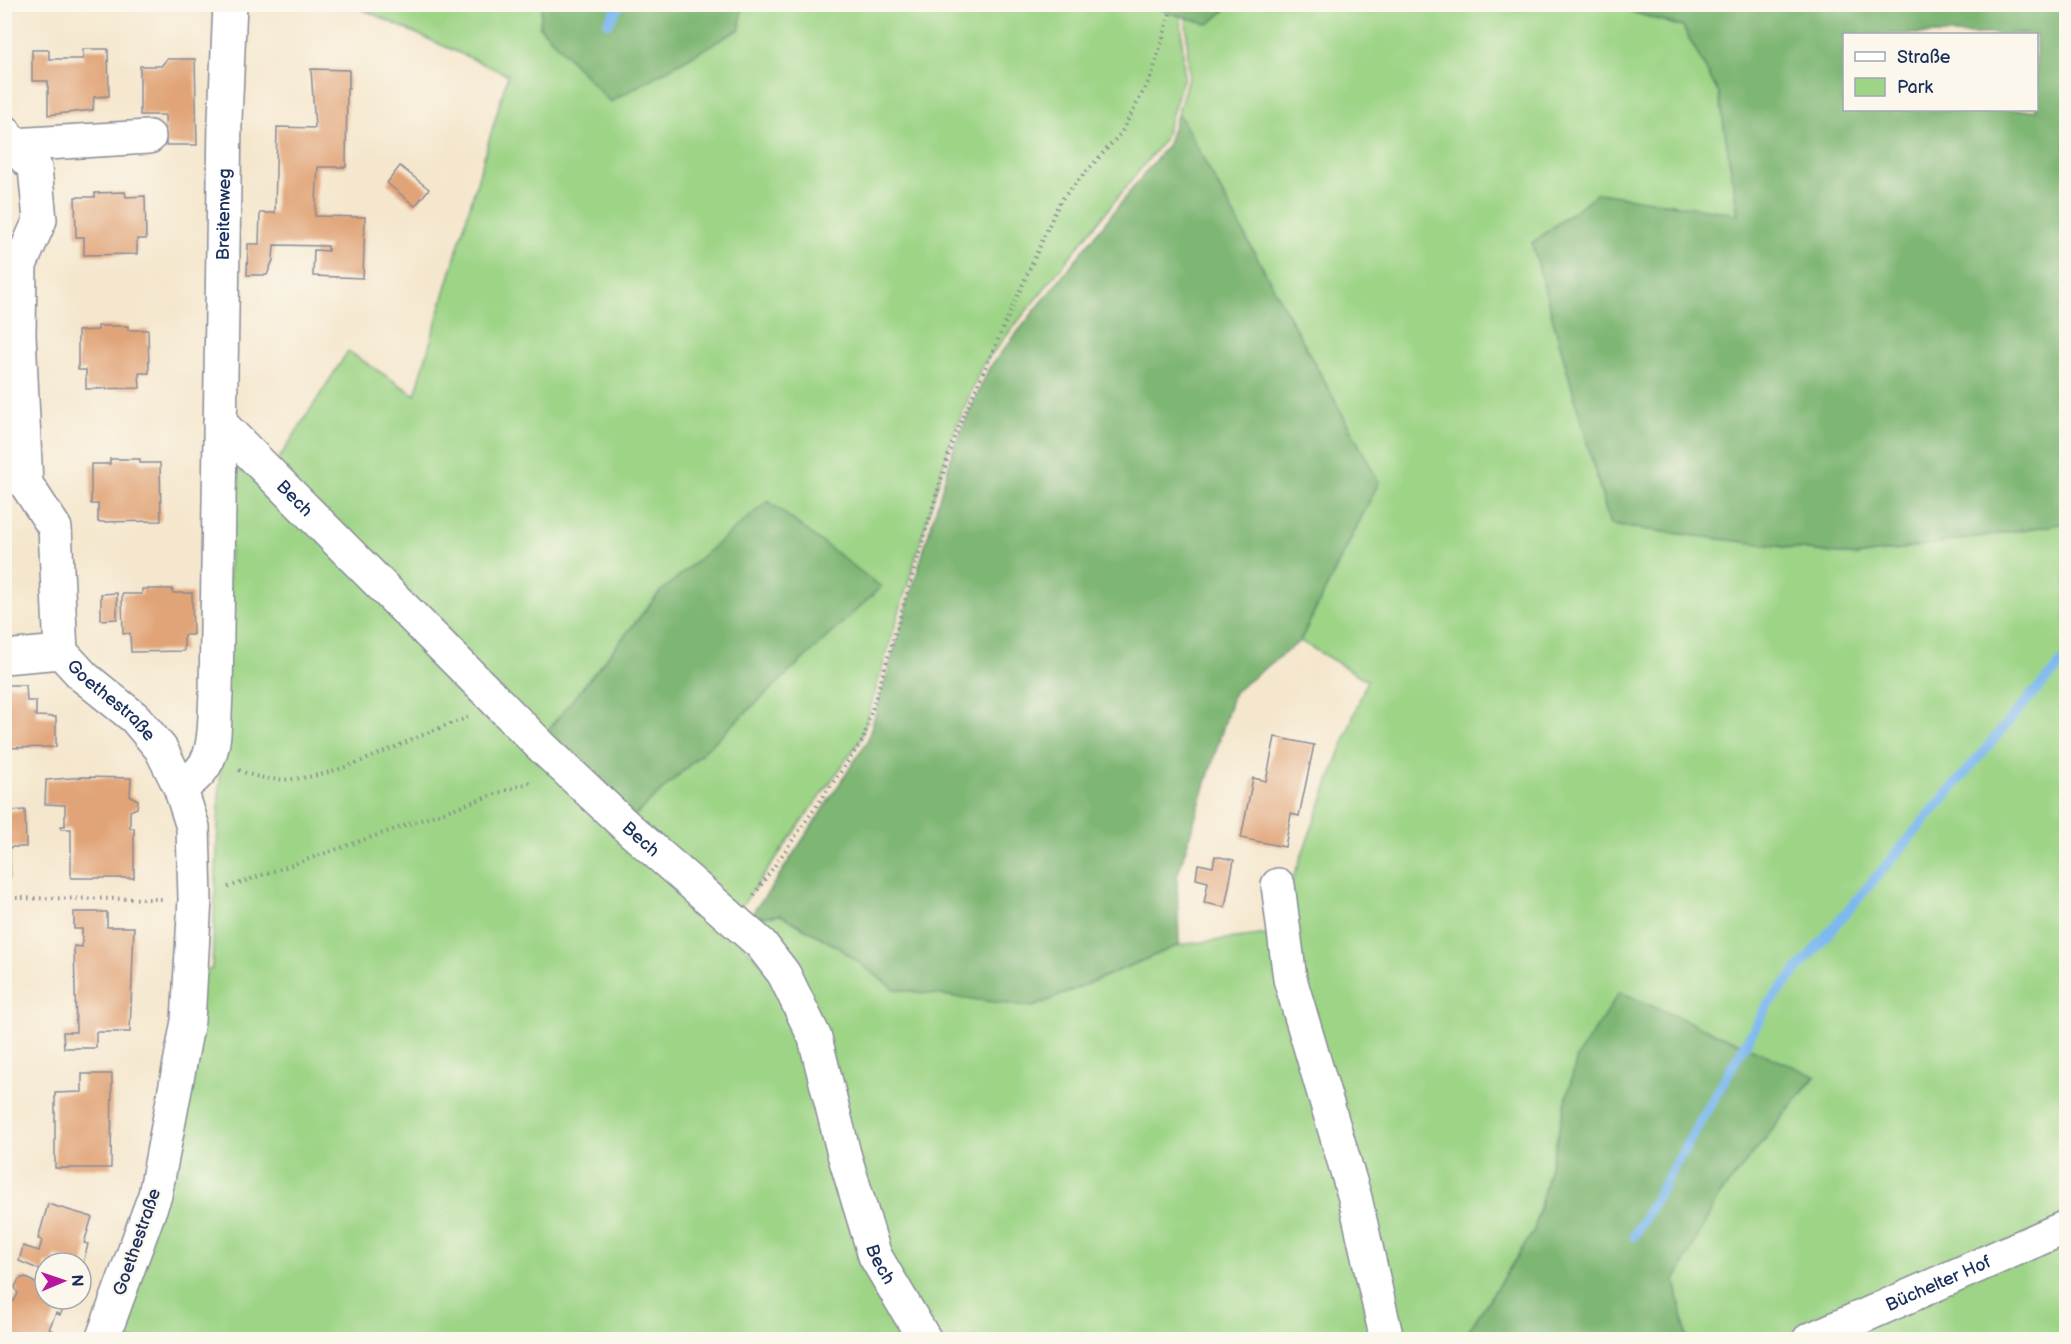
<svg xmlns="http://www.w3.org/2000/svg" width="2071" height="1344" font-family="'Balsamiq Sans',sans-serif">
  <rect width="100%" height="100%" fill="#fbf7ec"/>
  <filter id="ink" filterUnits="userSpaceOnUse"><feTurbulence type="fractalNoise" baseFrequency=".0167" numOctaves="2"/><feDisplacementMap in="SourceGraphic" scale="12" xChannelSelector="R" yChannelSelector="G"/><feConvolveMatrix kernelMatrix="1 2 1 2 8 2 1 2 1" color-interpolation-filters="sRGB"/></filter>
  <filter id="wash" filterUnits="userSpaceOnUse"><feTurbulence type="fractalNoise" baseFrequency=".008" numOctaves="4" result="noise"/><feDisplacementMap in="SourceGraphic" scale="24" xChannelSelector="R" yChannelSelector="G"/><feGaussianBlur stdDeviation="1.35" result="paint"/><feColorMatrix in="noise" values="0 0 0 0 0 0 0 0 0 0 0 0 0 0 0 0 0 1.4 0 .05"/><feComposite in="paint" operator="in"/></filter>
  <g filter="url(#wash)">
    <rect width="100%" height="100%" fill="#f5e7ce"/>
    <!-- green -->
    <g fill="#9dd486" stroke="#5c8272" stroke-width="1.5">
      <polygon points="1159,4 1163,11 1181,16 1184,76 1164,140 982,366 951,440 861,739 739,910 629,821 881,586 660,592 540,740 275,465 348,351 415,395 508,75 353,5 542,5 540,27 739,30 742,5"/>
      <polygon points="1231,5 1609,5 1683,27 1719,94 1738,215 1598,193 1532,243 1610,525 1856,556 2066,523 2066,1219 1789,1339 1687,1339 1675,1281 1719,1196 1815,1077 1577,1057 1534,1231 1463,1339 1397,1339 1285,900 1367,680 1300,641 1379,482 1178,112 1189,75 1186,17 1209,24"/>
      <polygon points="234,445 777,978 914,1339 112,1340 201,972 212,969"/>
      <polygon points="781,915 838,947 1033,1007 1179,945 1276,933 1379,1339 933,1339 908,1303 852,1153 748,918"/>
      <polygon points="2066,1234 2066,1339 1827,1339"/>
    </g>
    <!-- forest -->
    <g fill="#7eb673" stroke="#4c7268" stroke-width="1.5" fill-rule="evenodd">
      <polygon points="542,5 542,4 742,5 740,29 610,102 540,27"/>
      <polygon points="1159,5 1231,5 1209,24 1163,11"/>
      <path d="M1609,5h457v518l-210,33 -246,-31 -78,-282 66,-50 140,21 -19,-120 -36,-67zM2036,34v76h-192v-76z"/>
      <polygon points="1178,112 1379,482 1300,641 1234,692 1177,877 1179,945 1033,1007 894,989 838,947 781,915 748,918 769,891 867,742 955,444 989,368 1168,144"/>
      <polygon points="768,501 881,587 629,821 540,740 660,592"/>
      <polygon points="1620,992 1815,1076 1719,1196 1675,1281 1687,1339 1463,1339 1534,1231 1577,1057"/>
    </g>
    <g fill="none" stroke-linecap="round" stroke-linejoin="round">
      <!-- stream -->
      <g stroke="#7db8ef" stroke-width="10">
        <polyline points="608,23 620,4"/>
        <polyline points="1634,1236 1769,1003 2028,699 2066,659"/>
      </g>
    </g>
    <g id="blocks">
      <!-- building -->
      <g fill="#e1a478">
        <polygon points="83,49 108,49 109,96 94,97 93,110 48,115 48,81 32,81 32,50 49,50 49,59 83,59"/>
        <polygon points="167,59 195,59 197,145 166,145 165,115 140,115 140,66 161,66"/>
        <polygon points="311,69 349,70 349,88 347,88 346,167 318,167 315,216 365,217 363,278 313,276 314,250 328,251 328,246 274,245 273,260 267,275 247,275 248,244 259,244 260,213 275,213 277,127 315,128"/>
        <polygon points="400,166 429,189 415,206 387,183"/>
        <polygon points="125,192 126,197 145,196 146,239 137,239 137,254 84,255 84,237 76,237 75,197 95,197 95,193"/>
        <polygon points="98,326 128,326 128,330 148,330 149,373 139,373 140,388 86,389 86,370 78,370 78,331 98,330"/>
        <polygon points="110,459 140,459 140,463 160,463 161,521 98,522 98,504 91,504 91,464 110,464"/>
        <rect x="4" y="582" width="4" height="13"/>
        <polygon points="142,589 172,589 173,593 192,593 193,635 184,635 184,651 131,652 130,633 123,634 122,594 142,594"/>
        <polygon points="117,593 117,619 101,620 101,594"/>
        <polygon points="4,685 26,685 27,701 36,701 36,716 56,717 56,747 4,748"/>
        <polygon points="1275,737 1314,745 1299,816 1291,814 1285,847 1241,838 1253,778 1266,781"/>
        <polygon points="83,777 131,778 130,796 138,800 137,808 130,811 130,828 134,828 134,878 71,878 71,829 61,829 61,826 65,826 65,805 45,804 46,780"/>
        <polygon points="25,810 26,847 10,847 10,878 4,878 4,831 8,831 9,811"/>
        <polygon points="1215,856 1234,860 1225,907 1204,903 1208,882 1196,879 1198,864 1213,867"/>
        <polygon points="74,912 107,912 107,927 134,927 130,1032 96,1032 96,1048 64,1048 63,1032 76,1032 74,946 82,947 82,929 74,929"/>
        <polygon points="82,1074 112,1074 111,1168 55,1168 55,1093 82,1092"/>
        <polygon points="48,1204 92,1217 84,1243 88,1244 82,1268 81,1263 55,1256 53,1263 45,1263 45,1272 19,1261 23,1246 39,1251 42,1240 38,1239"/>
        <polygon points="25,1277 45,1289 45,1299 68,1299 60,1315 56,1313 49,1329 53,1331 49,1340 4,1340 4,1305 14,1301 18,1294 15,1287 19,1279"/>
      </g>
    </g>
  </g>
  <g filter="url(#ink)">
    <use href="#blocks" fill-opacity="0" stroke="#888b96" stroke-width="1.5"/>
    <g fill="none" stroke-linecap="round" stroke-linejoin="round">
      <defs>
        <g id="minor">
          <path id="s1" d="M4,131l8,14 23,23 5,52 -20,45 -1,70 7,149 29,44 6,124 23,25 51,41 26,31 19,38 13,40 2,72 -7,122 -33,174 -53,145"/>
          <polyline points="12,145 149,137"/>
          <path id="s2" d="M220,423l321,323 85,80 135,118 23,30 31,64 29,116 31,102 50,84"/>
          <polyline points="4,657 61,652"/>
          <path id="s3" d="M180,787c40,-21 33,-54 36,-93l9,-575 5,-115"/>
          <polyline points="1278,885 1290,979 1355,1198 1387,1340"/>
          <path id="s4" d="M1809,1340l257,-113"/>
        </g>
      </defs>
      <!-- minor casing -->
      <use href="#minor" stroke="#888b96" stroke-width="36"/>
      <!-- path -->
      <g stroke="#888b96" stroke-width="4" stroke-dasharray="1.5 4.5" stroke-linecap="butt">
        <path d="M239,770c69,34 162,-33 229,-52"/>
        <polyline points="228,887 530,782"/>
        <polyline points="754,895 863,740 953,440 1060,201 1121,133 1152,75 1173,4"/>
        <polyline points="4,898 163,899"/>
      </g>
      <!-- minor -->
      <use href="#minor" stroke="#fff" stroke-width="33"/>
    </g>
  </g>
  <g text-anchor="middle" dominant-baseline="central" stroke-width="4.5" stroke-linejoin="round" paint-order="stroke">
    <!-- street labels -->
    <g font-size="18" fill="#1b2f5e" stroke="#fbf7ec">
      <text stroke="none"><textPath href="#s3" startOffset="586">Breitenweg</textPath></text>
      <text stroke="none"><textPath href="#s2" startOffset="106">Bech</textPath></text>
      <text stroke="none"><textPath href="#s1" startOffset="616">Goethestraße</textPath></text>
      <text stroke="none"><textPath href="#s2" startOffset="592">Bech</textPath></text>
      <text transform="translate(137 1242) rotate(-71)">Goethestraße</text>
      <text stroke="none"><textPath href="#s2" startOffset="1096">Bech</textPath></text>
      <text stroke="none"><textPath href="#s4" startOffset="141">Büchelter Hof</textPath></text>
    </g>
  </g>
  <!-- margin -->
  <rect width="2071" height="1344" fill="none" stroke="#fbf7ec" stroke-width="24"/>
  <!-- legend -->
  <rect x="1843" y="33" width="195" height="78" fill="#fbf7ec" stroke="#a1a7b3" stroke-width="1.5"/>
  <rect x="1855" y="52" width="30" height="9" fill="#ffffff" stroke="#a1a7b3" stroke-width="1.5"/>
  <text x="1897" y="63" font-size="18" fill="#1b2f5e">Straße</text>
  <rect x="1855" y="78" width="30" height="18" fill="#9dd486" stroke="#a1a7b3" stroke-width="1.5"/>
  <text x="1897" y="93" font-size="18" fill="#1b2f5e">Park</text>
  <!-- north arrow -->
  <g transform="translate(63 1281) rotate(88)"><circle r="28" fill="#fbf7ec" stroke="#a1a7b3" stroke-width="1.5"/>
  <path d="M0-4.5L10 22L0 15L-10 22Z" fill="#b5179e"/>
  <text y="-9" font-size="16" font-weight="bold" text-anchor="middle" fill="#1b2f5e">N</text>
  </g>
</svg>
